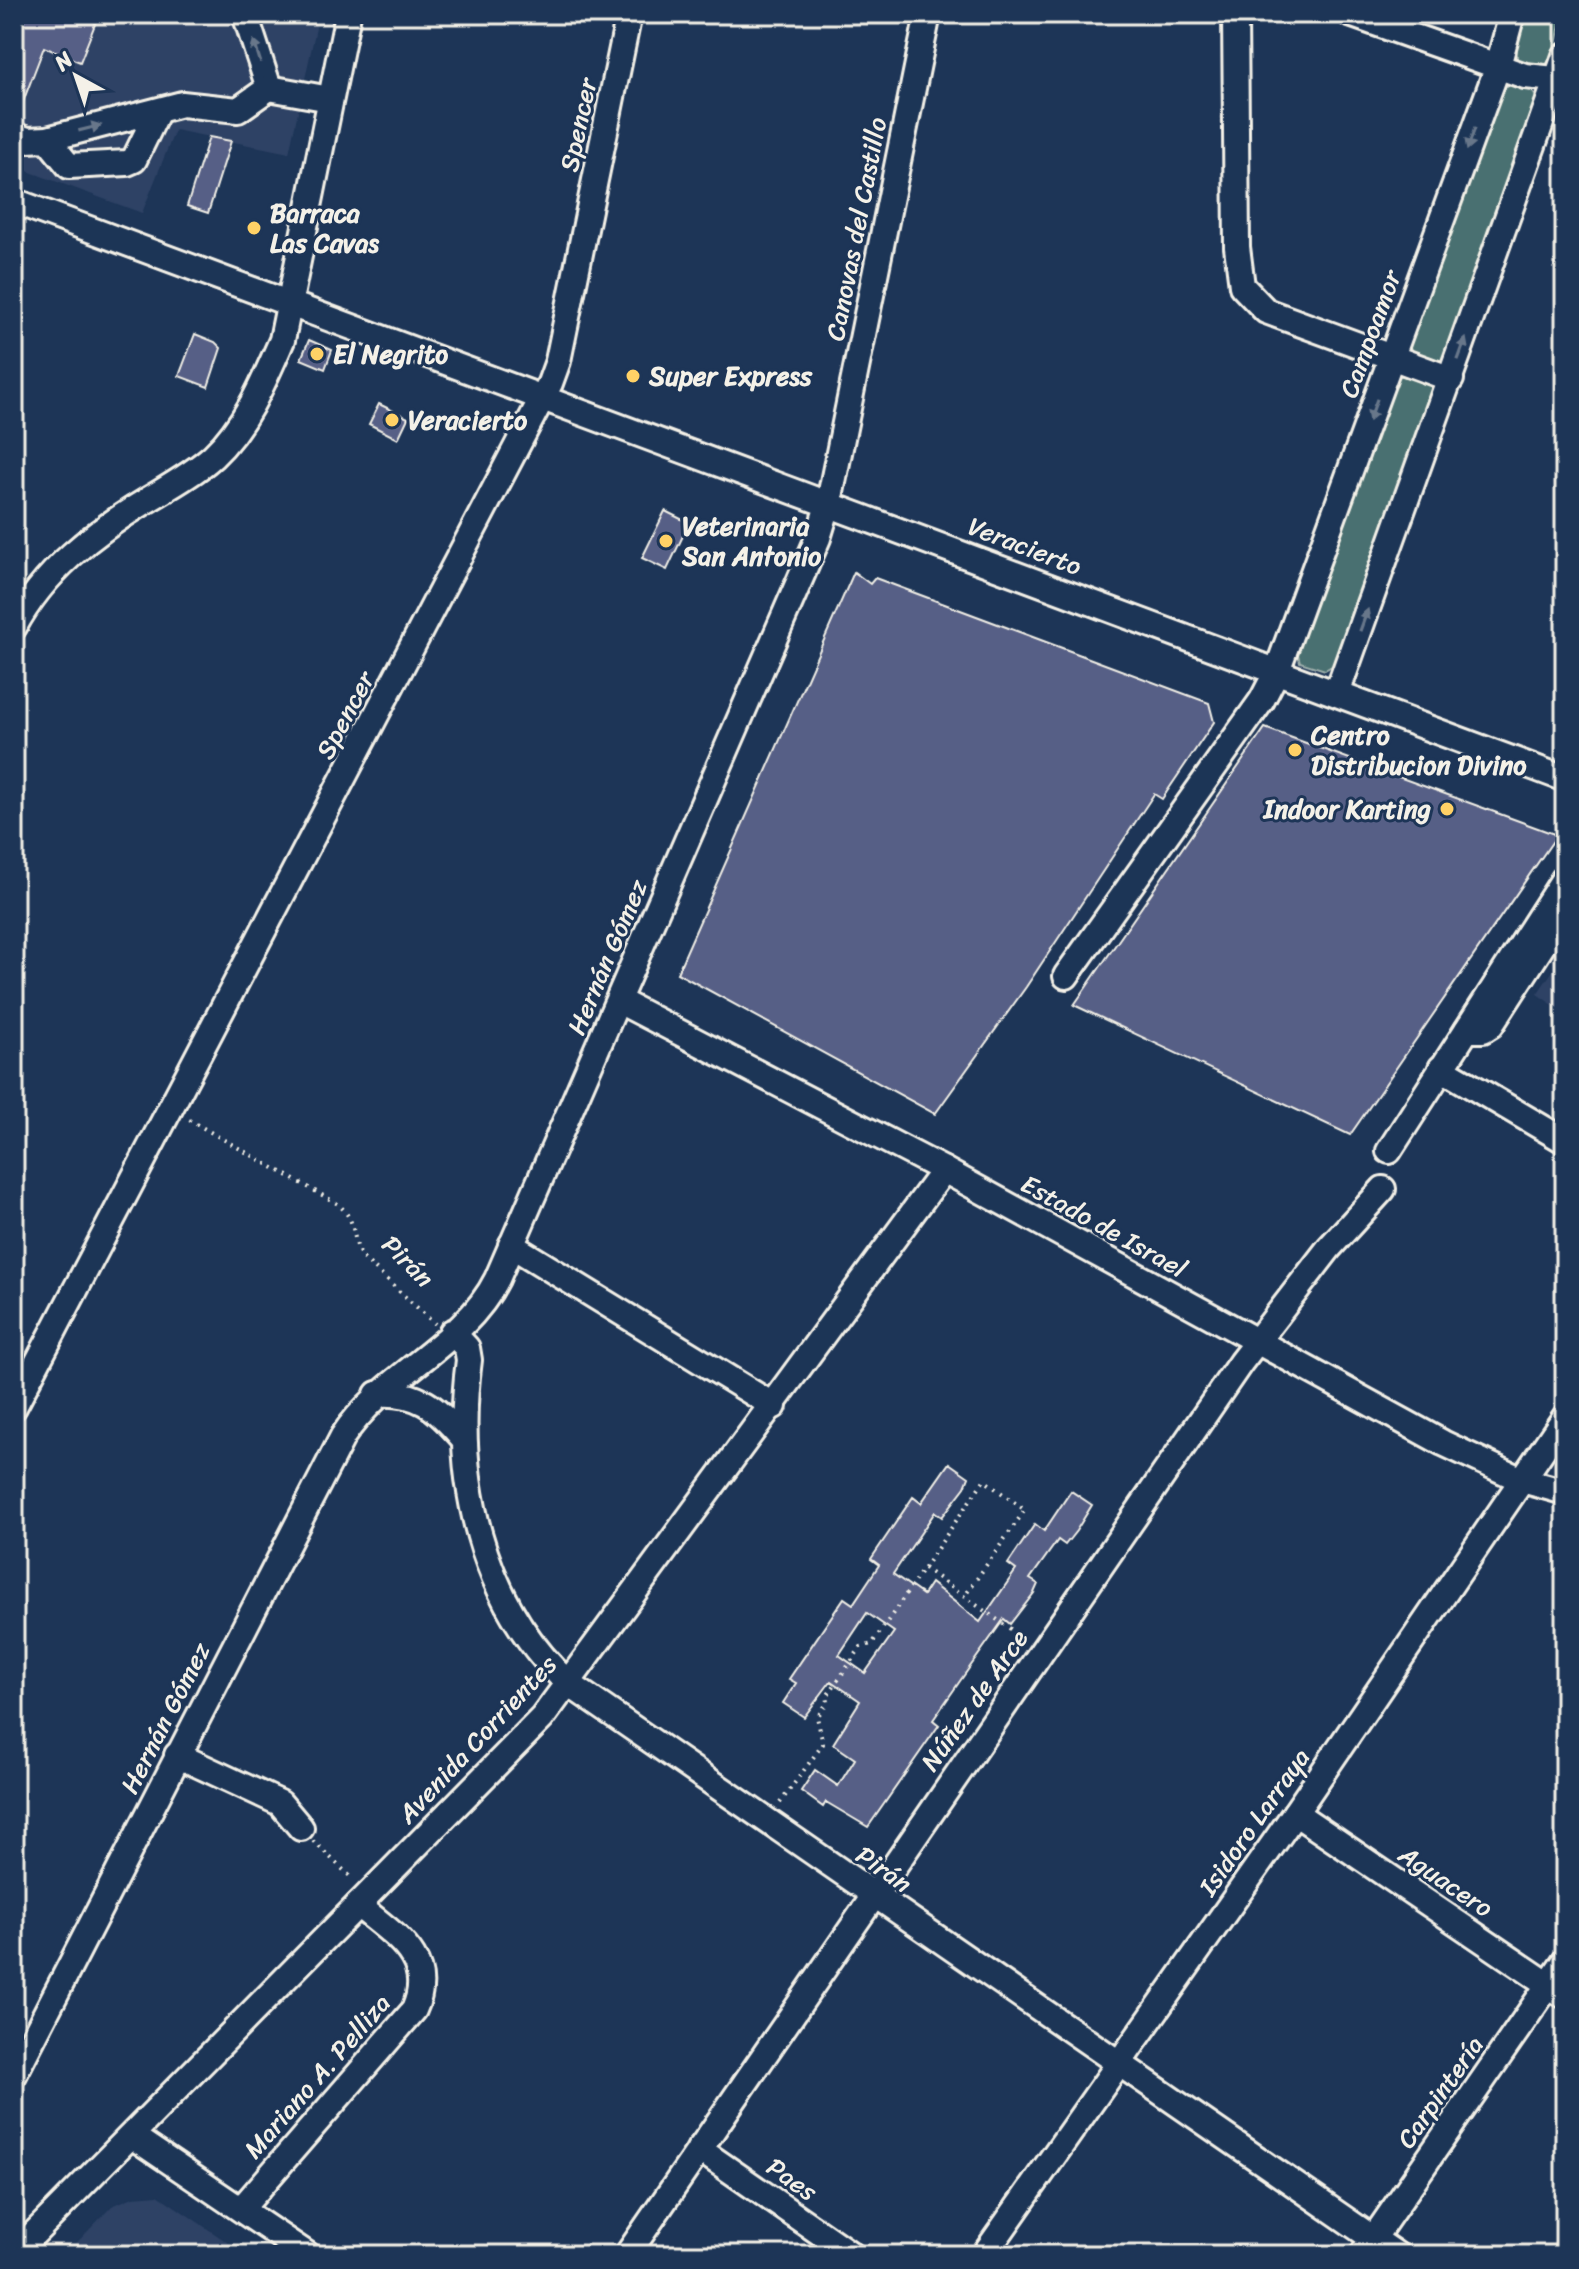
<svg xmlns="http://www.w3.org/2000/svg" width="1579" height="2269" font-family="Sriracha,sans-serif">
  <rect width="100%" height="100%" fill="#1d3557"/>
  <filter id="ink" filterUnits="userSpaceOnUse"><feTurbulence type="fractalNoise" baseFrequency=".0125" numOctaves="2"/><feDisplacementMap in="SourceGraphic" scale="16" xChannelSelector="R" yChannelSelector="G"/><feConvolveMatrix kernelMatrix="1 2 1 2 8 2 1 2 1" color-interpolation-filters="sRGB"/></filter>
  <g filter="url(#ink)">
    <!-- built -->
    <g fill="#2e4265">
      <polygon points="14,14 319,14 289,153 175,130 142,213 14,166"/>
      <polygon points="1565,953 1565,1013 1537,994"/>
      <polygon points="158,2195 246,2255 65,2255 112,2206 133,2197"/>
    </g>
    <!-- green -->
    <g fill="#4a6f71" stroke="#9fb0ac" stroke-width="2">
      <polygon points="1524,14 1562,14 1554,55 1543,68 1517,62 1517,42"/>
      <path d="M1515,83c17,5 22,9 23,27l-93,257 -38,-14 95,-264z"/>
      <polygon points="1408,374 1438,384 1335,664 1325,670 1300,662 1297,651 1397,377"/>
    </g>
    <!-- building -->
    <g fill="#565f86" stroke="#f4f1e8" stroke-width="2" fill-rule="evenodd">
      <polygon points="14,14 99,14 80,62 44,47 16,120"/>
      <polygon points="209,137 231,141 208,213 187,206"/>
      <polygon points="195,334 215,342 221,348 208,387 179,376"/>
      <polygon points="309,340 332,350 325,369 301,359"/>
      <polygon points="379,404 408,418 398,439 369,424"/>
      <polygon points="665,511 689,523 667,570 642,558"/>
      <polygon points="854,572 870,584 875,578 1209,703 1214,722 1162,799 1154,794 1026,987 935,1114 677,973"/>
      <polygon points="1265,728 1557,835 1350,1135 1074,1005"/>
      <path d="M949,1463l20,14 -4,10 -23,30 -7,-5 -42,62 30,21 8,-12 49,39 36,-52 -8,-6 27,-40 9,7 27,-40 21,14 -16,26 -11,14 -7,-5 -28,39 8,5 -4,9 -24,31 -6,-5 -44,62 -27,39 6,5 -71,102 -42,-25 -3,5 -22,-16 14,-21 23,16 17,-27 -22,-15 27,-43 -29,-20 -27,36 -21,-14 13,-20 -7,-4 55,-81 9,6 26,-39 -8,-6 42,-62 8,6zM867,1613l27,19 -29,41 -26,-18z"/>
    </g>
    <g fill="none" stroke-linecap="round" stroke-linejoin="round">
      <defs>
        <g id="minor">
          <polyline points="245,14 269,88"/>
          <polyline points="1235,14 1237,247 1242,286 1266,311 1451,379"/>
          <polyline points="1350,14 1525,76 1565,80"/>
          <polyline points="269,88 330,99"/>
          <polyline points="14,135 27,140 47,139 182,104 238,110 269,88"/>
          <polyline points="47,139 69,166 127,163 134,160 158,111"/>
          <polyline points="14,201 1565,779"/>
          <path d="M14,627c30,-56 79,-94 132,-126 23,-14 47,-27 67,-45 33,-31 51,-75 69,-116l66,-326"/>
          <polyline points="1337,693 1565,56"/>
          <polyline points="1066,976 1262,700 1277,671 1498,66 1512,14"/>
          <polyline points="619,1001 944,1170 1443,1443 1522,1480 1565,1492"/>
          <polyline points="1467,1030 1483,1030 1491,1025 1553,929 1543,912"/>
          <polyline points="1441,1068 1565,1141"/>
          <polyline points="1389,1151 1565,877"/>
          <polyline points="511,1245 774,1406"/>
          <path d="M452,1332l15,16 2,12c-16,117 11,242 100,324l828,571"/>
          <path d="M377,1394c41,-3 59,13 85,43"/>
          <polyline points="14,1407 550,383 558,361 629,14"/>
          <polyline points="177,1755 280,1803 301,1828"/>
          <polyline points="1295,1813 1565,1996"/>
          <path d="M14,2075l329,-639c41,-62 121,-91 154,-157l321,-741 11,-36 99,-488"/>
          <polyline points="132,2136 308,2255"/>
          <polyline points="699,2149 852,2255"/>
          <path d="M241,2209l173,-199c23,-52 -21,-75 -56,-105"/>
          <polyline points="14,2254 542,1718 944,1170"/>
          <polyline points="627,2255 1241,1362 1329,1248 1383,1189"/>
          <polyline points="984,2255 1295,1813 1565,1417"/>
          <polyline points="1362,2255 1565,1961"/>
        </g>
      </defs>
      <!-- minor casing -->
      <use href="#minor" stroke="#f4f1e8" stroke-width="30"/>
      <!-- path -->
      <g stroke="#f4f1e8" stroke-width="4" stroke-dasharray="2 6" stroke-linecap="butt">
        <path d="M189,1120l149,84c21,19 12,33 24,53l73,67"/>
        <polyline points="924,1568 1026,1640"/>
        <polyline points="780,1803 823,1744 817,1717 828,1702 827,1696 861,1647 872,1644 984,1480 1025,1510 964,1597"/>
        <polyline points="313,1841 353,1879"/>
      </g>
      <!-- minor -->
      <use href="#minor" stroke="#1d3557" stroke-width="24"/>
    </g>
    <!-- one-way arrows -->
    <defs><path id="oneway-solid" d="M-6-.8H1V-3.2L6.5 0L1 3.2V.8H-6Z" transform="scale(2)"/></defs>
    <g fill="#68778a">
      <use href="#oneway-solid" transform="translate(257 51) rotate(-108)"/>
      <use href="#oneway-solid" transform="translate(90 128) rotate(-14)"/>
      <use href="#oneway-solid" transform="translate(1471 139) rotate(110)"/>
      <use href="#oneway-solid" transform="translate(1462 349) rotate(-70)"/>
      <use href="#oneway-solid" transform="translate(1373 410) rotate(110)"/>
      <use href="#oneway-solid" transform="translate(1364 620) rotate(-70)"/>
    </g>
  </g>
  <!-- markers -->
  <g fill="#ffd166" stroke="#1d3557" stroke-width="3">
    <circle cx="254" cy="228" r="8"/>
    <circle cx="317" cy="354" r="8"/>
    <circle cx="633" cy="376" r="8"/>
    <circle cx="392" cy="420" r="8"/>
    <circle cx="666" cy="541" r="8"/>
    <circle cx="1295" cy="750" r="8"/>
    <circle cx="1447" cy="809" r="8"/>
  </g>
  <g text-anchor="middle" dominant-baseline="central" stroke-width="6" stroke-linejoin="round" paint-order="stroke">
    <!-- street labels -->
    <g font-size="26" fill="#f4f1e8" stroke="#1d3557">
      <text transform="translate(578 125) rotate(-78)">Spencer</text>
      <text transform="translate(856 229) rotate(-79)">Canovas del Castillo</text>
      <text transform="translate(1370 334) rotate(-70)">Campoamor</text>
      <text transform="translate(1025 546) rotate(21)">Veracierto</text>
      <text transform="translate(345 715) rotate(-62)">Spencer</text>
      <text transform="translate(607 957) rotate(-67)">Hernán Gómez</text>
      <text transform="translate(1104 1226) rotate(29)">Estado de Israel</text>
      <text transform="translate(408 1261) rotate(45)">Pirán</text>
      <text transform="translate(974 1700) rotate(-55)">Núñez de Arce</text>
      <text transform="translate(165 1718) rotate(-63)">Hernán Gómez</text>
      <text transform="translate(477 1739) rotate(-47)">Avenida Corrientes</text>
      <text transform="translate(1254 1822) rotate(-55)">Isidoro Larraya</text>
      <text transform="translate(884 1869) rotate(35)">Pirán</text>
      <text transform="translate(1446 1881) rotate(34)">Aguacero</text>
      <text transform="translate(317 2076) rotate(-49)">Mariano A. Pelliza</text>
      <text transform="translate(1440 2092) rotate(-55)">Carpintería</text>
      <text transform="translate(792 2179) rotate(35)">Paes</text>
    </g>
    <!-- poi labels -->
    <g font-size="26" font-weight="bold" fill="#f4f1e8" stroke="#1d3557" text-anchor="start">
      <text x="270" y="213">Barraca<tspan x="270" dy="30">Las Cavas</tspan></text>
      <text x="333" y="354">El Negrito</text>
      <text x="649" y="376">Super Express</text>
      <text x="408" y="420">Veracierto</text>
      <text x="682" y="526">Veterinaria<tspan x="682" dy="30">San Antonio</tspan></text>
      <text x="1311" y="735">Centro<tspan x="1311" dy="30">Distribucion Divino</tspan></text>
      <text x="1431" y="809" text-anchor="end">Indoor Karting</text>
    </g>
  </g>
  <!-- margin -->
  <rect width="1579" height="2269" fill="none" stroke="#1d3557" stroke-width="48"/>
  <rect x="24" y="24" width="1531" height="2221" fill="none" stroke="#f4f1e8" stroke-width="3" filter="url(#ink)"/>
  <!-- north arrow -->
  <g transform="translate(76 76) rotate(320)" stroke="#1d3557" stroke-width="6" paint-order="stroke">
  <path d="M0-6L14 30L0 20L-14 30Z" fill="#f4f1e8"/>
  <text y="-12" font-size="22" font-weight="bold" text-anchor="middle" fill="#f4f1e8">N</text>
  </g>
</svg>
